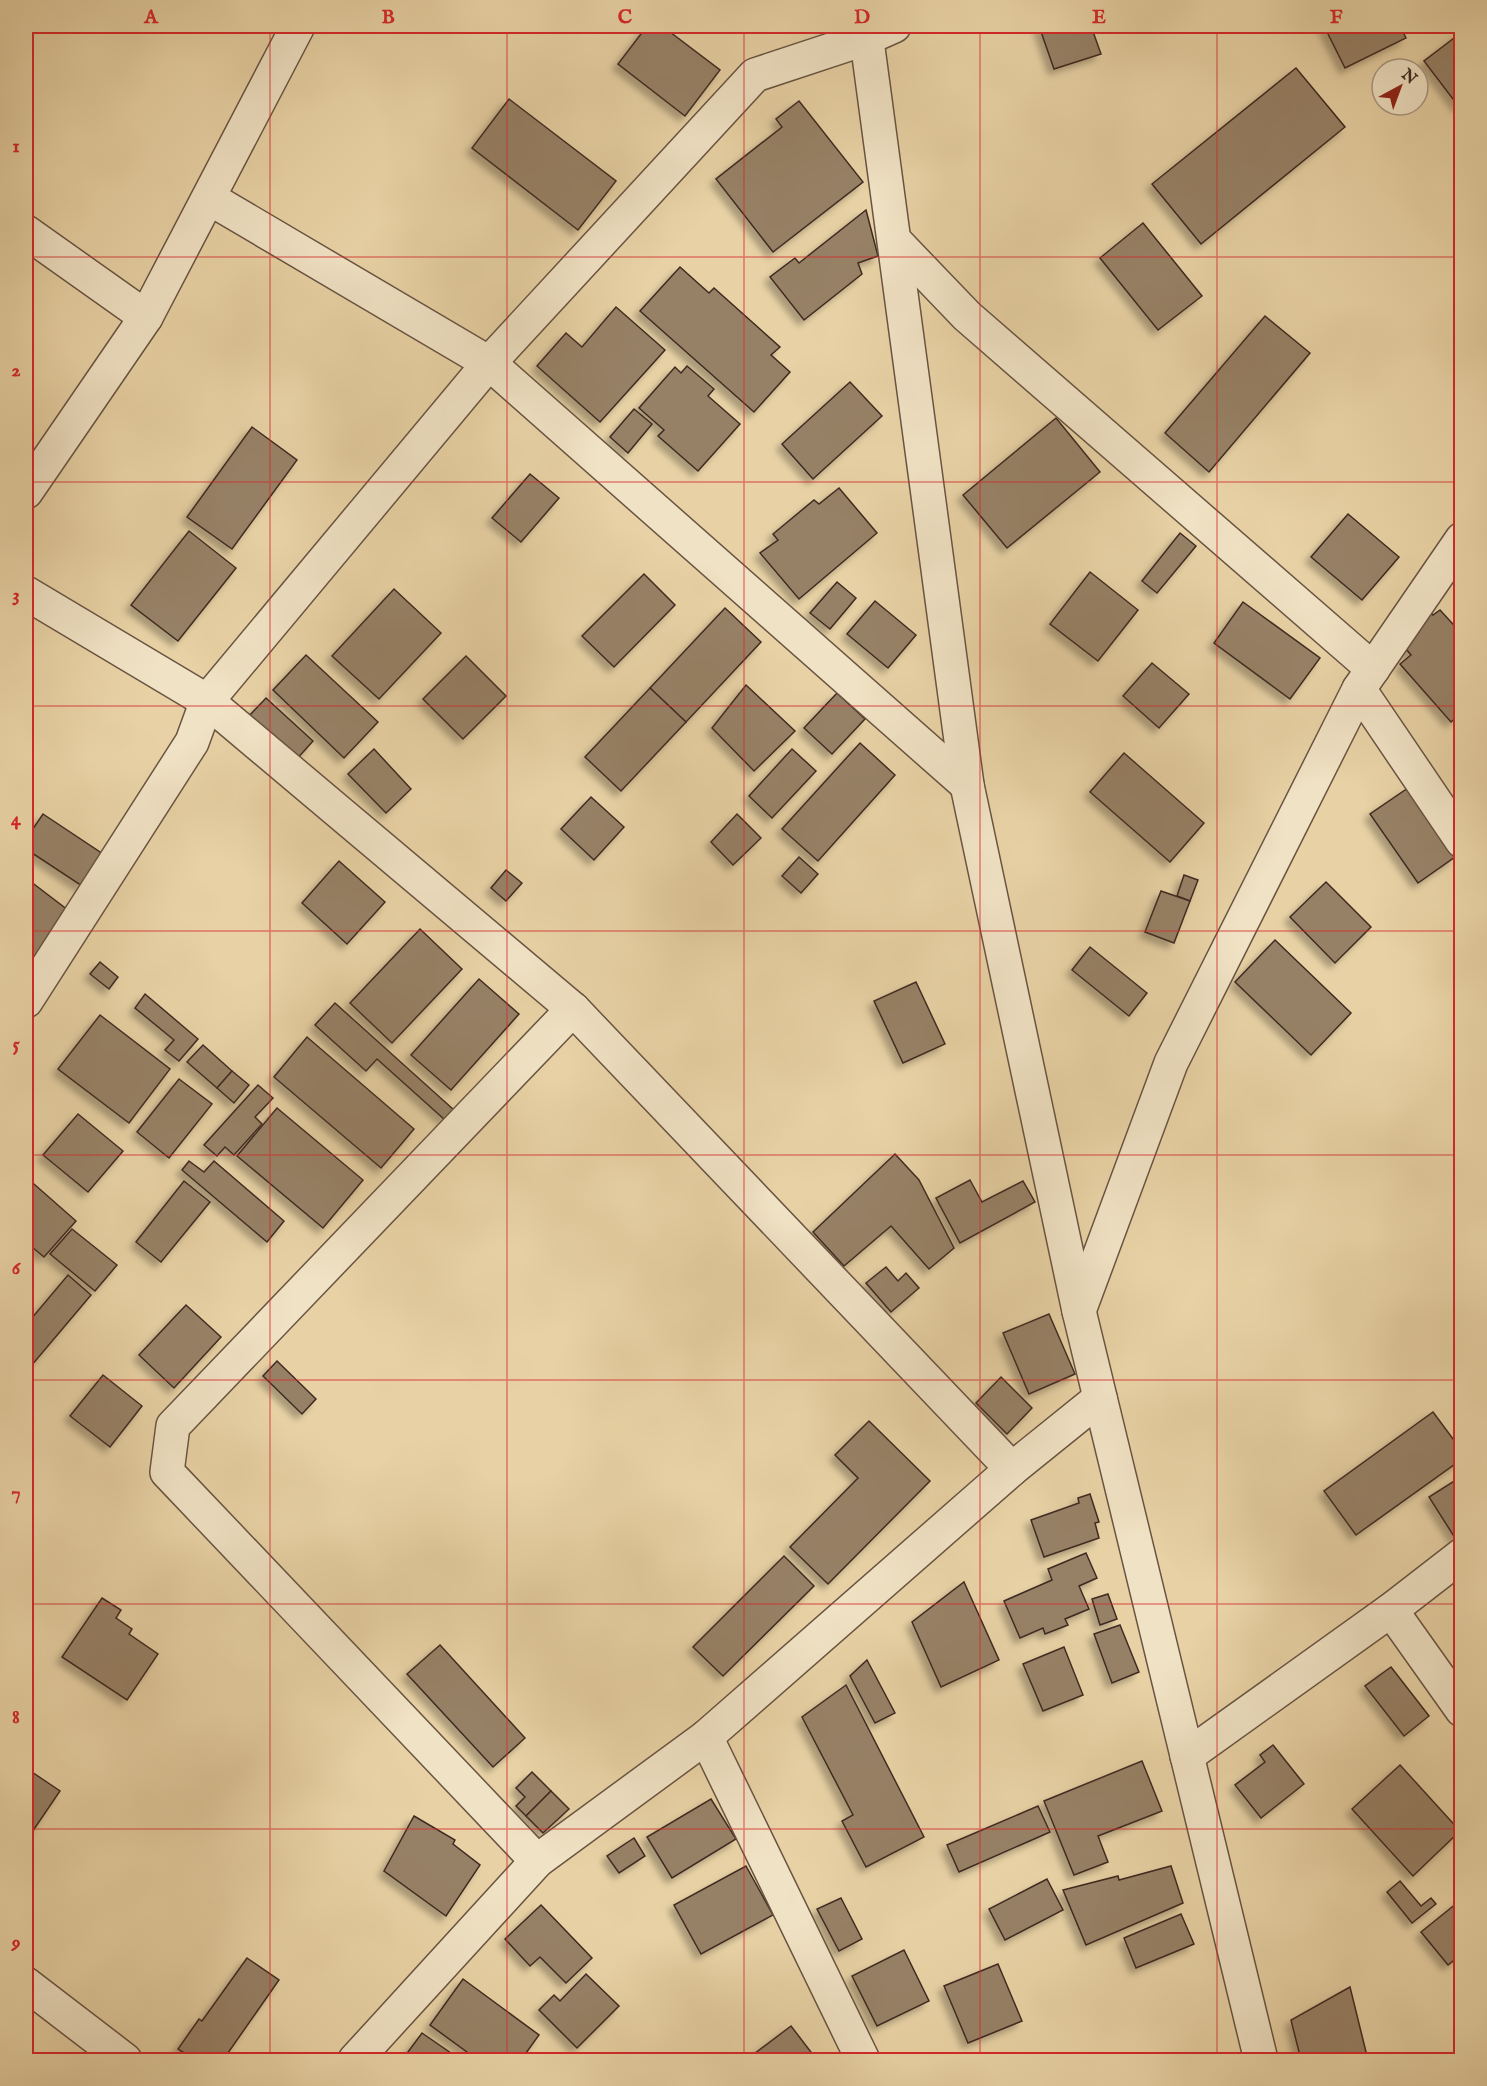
<svg xmlns="http://www.w3.org/2000/svg" width="1487" height="2086" font-family="'IM FELL English',serif">
  <defs>
    <filter id="shadow"><feDropShadow dx="-5.5" dy="5.5" stdDeviation="3" flood-color="#0004"/></filter>
  </defs>
  <rect width="100%" height="100%" fill="#e8d2a5"/>
  <filter id="stains"><feTurbulence type="fractalNoise" baseFrequency=".00333" numOctaves="4"/><feColorMatrix values="0 0 0 0 .2 0 0 0 0 .09 0 0 0 0 .02 0 0 0 .5 -.17"/></filter>
  <radialGradient id="worn" r=".72"><stop offset=".6" stop-color="#630" stop-opacity="0"/><stop offset="1" stop-color="#630" stop-opacity=".3"/></radialGradient>
  <!-- building -->
  <g fill="#978166" stroke="#3f2a22" stroke-width="1.5" filter="url(#shadow)">
    <polygon points="647,26 662,26 720,70 685,116 618,64"/>
    <polygon points="1039,26 1091,26 1101,54 1054,69"/>
    <polygon points="1324,26 1400,26 1406,38 1345,68"/>
    <polygon points="1462,32 1462,105 1459,107 1424,61"/>
    <polygon points="1296,68 1345,127 1201,244 1152,184"/>
    <polygon points="509,99 616,181 578,230 472,148"/>
    <polygon points="799,101 863,182 773,252 716,179 782,127 776,119"/>
    <polygon points="866,210 878,256 858,263 862,274 804,320 770,277 795,258 799,263"/>
    <polygon points="1143,223 1202,296 1158,330 1100,258"/>
    <polygon points="680,267 709,293 714,288 780,347 771,355 790,372 754,412 640,311"/>
    <polygon points="616,307 665,350 600,422 537,366 566,333 582,347"/>
    <polygon points="1265,316 1310,353 1209,472 1165,433"/>
    <polygon points="687,366 714,389 708,396 740,424 698,471 658,436 664,430 639,408 675,367 681,373"/>
    <polygon points="850,382 882,416 813,479 782,444"/>
    <polygon points="634,409 652,424 628,453 610,437"/>
    <polygon points="1056,418 1100,472 1007,548 963,495"/>
    <polygon points="252,427 297,460 232,549 187,517"/>
    <polygon points="530,474 559,498 521,542 492,518"/>
    <polygon points="839,488 877,533 799,599 760,553 778,540 773,534 814,500 819,504"/>
    <polygon points="1348,514 1399,557 1362,600 1311,557"/>
    <polygon points="189,531 236,568 178,641 131,605"/>
    <polygon points="1180,533 1196,546 1157,593 1142,581"/>
    <polygon points="1090,572 1138,610 1098,661 1050,624"/>
    <polygon points="644,574 675,605 614,667 582,636"/>
    <polygon points="837,582 856,598 830,629 810,613"/>
    <polygon points="394,589 441,633 379,699 332,656"/>
    <polygon points="875,601 916,635 888,668 847,634"/>
    <polygon points="1243,602 1320,658 1290,699 1214,643"/>
    <polygon points="725,608 761,642 686,722 650,688"/>
    <polygon points="1428,610 1433,615 1440,610 1462,634 1462,712 1451,722 1400,664 1411,655 1396,637"/>
    <polygon points="306,655 378,722 344,758 273,690"/>
    <polygon points="466,656 506,696 463,739 423,699"/>
    <polygon points="1152,663 1189,694 1159,728 1123,696"/>
    <polygon points="746,685 795,731 754,771 712,728"/>
    <polygon points="650,688 686,722 621,791 585,757"/>
    <polygon points="837,693 865,719 832,754 804,728"/>
    <polygon points="266,698 313,741 296,760 249,716"/>
    <polygon points="860,743 895,775 818,861 782,829"/>
    <polygon points="374,749 411,789 386,813 348,774"/>
    <polygon points="792,749 816,771 772,818 749,796"/>
    <polygon points="1124,753 1204,823 1170,862 1090,792"/>
    <polygon points="1408,788 1455,857 1418,883 1370,814"/>
    <polygon points="591,797 624,827 594,860 561,829"/>
    <polygon points="43,814 103,854 82,886 26,849 26,839"/>
    <polygon points="737,814 761,838 733,865 711,842"/>
    <polygon points="799,857 818,874 801,893 782,876"/>
    <polygon points="339,861 385,902 347,944 302,903"/>
    <polygon points="506,870 522,883 506,901 491,888"/>
    <polygon points="1184,875 1198,880 1190,901 1177,896"/>
    <polygon points="26,878 73,914 31,968 26,963"/>
    <polygon points="1326,882 1371,927 1335,963 1290,917"/>
    <polygon points="1161,891 1190,901 1174,943 1145,932"/>
    <polygon points="420,929 462,969 392,1043 350,1003"/>
    <polygon points="1275,940 1351,1013 1311,1055 1235,982"/>
    <polygon points="1090,947 1147,993 1129,1016 1072,970"/>
    <polygon points="100,962 118,977 109,989 90,974"/>
    <polygon points="479,979 519,1014 451,1090 411,1055"/>
    <polygon points="916,982 945,1044 903,1063 874,1001"/>
    <polygon points="145,994 198,1039 179,1061 165,1050 174,1040 135,1008"/>
    <polygon points="335,1003 454,1110 445,1120 377,1059 366,1071 315,1025"/>
    <polygon points="100,1015 170,1069 129,1123 58,1069"/>
    <polygon points="307,1037 414,1129 381,1168 274,1077"/>
    <polygon points="203,1045 232,1071 217,1088 187,1062"/>
    <polygon points="232,1071 249,1085 234,1103 217,1088"/>
    <polygon points="179,1079 212,1104 169,1158 137,1132"/>
    <polygon points="258,1085 273,1098 255,1117 262,1124 234,1155 225,1147 217,1156 204,1145"/>
    <polygon points="277,1108 363,1180 323,1228 237,1156"/>
    <polygon points="78,1114 123,1151 88,1192 43,1155"/>
    <polygon points="895,1154 919,1180 954,1248 929,1269 891,1226 844,1266 813,1232"/>
    <polygon points="189,1161 204,1172 214,1161 284,1221 267,1242 182,1170"/>
    <polygon points="26,1177 76,1221 44,1257 26,1242"/>
    <polygon points="970,1180 982,1202 1023,1181 1035,1202 960,1243 936,1198"/>
    <polygon points="184,1181 210,1202 161,1262 136,1242"/>
    <polygon points="72,1229 117,1265 95,1291 50,1254"/>
    <polygon points="886,1267 898,1281 906,1273 919,1288 891,1312 866,1283"/>
    <polygon points="68,1275 91,1295 26,1372 26,1325"/>
    <polygon points="186,1305 221,1337 174,1388 139,1355"/>
    <polygon points="1049,1314 1075,1374 1029,1394 1003,1333"/>
    <polygon points="277,1361 316,1399 302,1414 263,1376"/>
    <polygon points="103,1375 142,1406 110,1447 70,1416"/>
    <polygon points="1001,1377 1032,1408 1007,1434 976,1403"/>
    <polygon points="1433,1412 1462,1451 1462,1459 1356,1535 1324,1491"/>
    <polygon points="869,1421 930,1481 828,1584 790,1547 858,1478 835,1455"/>
    <polygon points="1462,1476 1462,1534 1455,1538 1429,1497"/>
    <polygon points="1090,1494 1099,1522 1095,1523 1099,1538 1044,1557 1031,1520 1079,1503 1078,1498"/>
    <polygon points="1086,1553 1097,1578 1079,1586 1089,1609 1065,1619 1068,1625 1045,1634 1043,1628 1020,1638 1004,1601 1052,1580 1048,1569"/>
    <polygon points="784,1556 814,1586 723,1676 693,1647"/>
    <polygon points="964,1582 999,1660 941,1687 912,1622"/>
    <polygon points="1108,1594 1117,1619 1100,1625 1092,1599"/>
    <polygon points="102,1598 121,1610 116,1618 132,1629 129,1634 158,1654 127,1700 62,1657"/>
    <polygon points="1120,1625 1139,1672 1112,1683 1094,1634"/>
    <polygon points="440,1645 525,1738 493,1767 407,1674"/>
    <polygon points="1064,1647 1083,1695 1043,1711 1023,1664"/>
    <polygon points="867,1660 895,1713 875,1723 850,1676"/>
    <polygon points="1391,1667 1429,1716 1404,1736 1365,1686"/>
    <polygon points="846,1685 924,1837 866,1867 842,1821 853,1815 802,1717"/>
    <polygon points="1273,1745 1304,1784 1261,1818 1235,1785 1265,1762 1260,1755"/>
    <polygon points="1142,1761 1162,1811 1098,1836 1108,1862 1074,1875 1044,1801"/>
    <polygon points="1400,1765 1460,1831 1413,1876 1352,1809"/>
    <polygon points="26,1768 60,1791 26,1841"/>
    <polygon points="532,1772 551,1791 526,1816 516,1806 525,1797 516,1788"/>
    <polygon points="551,1791 569,1809 543,1833 526,1816"/>
    <polygon points="711,1799 736,1839 672,1878 647,1837"/>
    <polygon points="1038,1806 1050,1832 959,1872 947,1845"/>
    <polygon points="414,1816 455,1840 453,1844 480,1865 446,1916 384,1871"/>
    <polygon points="634,1838 645,1856 619,1873 607,1856"/>
    <polygon points="746,1866 773,1915 701,1954 674,1905"/>
    <polygon points="1171,1866 1183,1903 1086,1945 1063,1890 1118,1876 1119,1880"/>
    <polygon points="1047,1879 1063,1910 1005,1940 989,1909"/>
    <polygon points="1400,1881 1421,1906 1431,1898 1436,1904 1412,1923 1387,1892"/>
    <polygon points="841,1898 862,1939 839,1951 817,1909"/>
    <polygon points="1462,1899 1462,1954 1448,1965 1421,1932"/>
    <polygon points="541,1905 592,1958 566,1983 540,1957 530,1966 505,1939"/>
    <polygon points="1181,1914 1194,1944 1136,1968 1124,1938"/>
    <polygon points="904,1950 929,2001 877,2026 852,1976"/>
    <polygon points="247,1958 279,1980 223,2060 195,2060 178,2049 199,2019 202,2021"/>
    <polygon points="998,1964 1022,2021 968,2043 944,1986"/>
    <polygon points="586,1974 619,2006 577,2048 539,2010 554,1995 560,2001"/>
    <polygon points="463,1979 539,2035 521,2060 478,2060 430,2025"/>
    <polygon points="1350,1987 1368,2060 1301,2060 1291,2020"/>
    <polygon points="791,2026 817,2060 746,2060"/>
    <polygon points="422,2033 461,2060 402,2060"/>
  </g>
  <g fill="none" stroke-linecap="round" stroke-linejoin="round">
    <defs>
      <g id="street">
        <polyline points="865,26 967,785 1079,1311 1261,2060"/>
        <polyline points="209,198 489,363 967,785"/>
        <polyline points="26,232 146,317"/>
        <polyline points="895,241 967,316 1373,669"/>
        <polyline points="26,492 146,317 298,26"/>
        <polyline points="26,593 207,701 573,1009 1012,1469"/>
        <polyline points="1359,689 1462,841"/>
        <polyline points="26,1001 192,742 207,701 489,363 755,75 867,38 894,26"/>
        <polyline points="1079,1311 1171,1063 1359,689 1462,539"/>
        <polyline points="1391,1610 1462,1710"/>
        <polyline points="706,1737 863,2060"/>
        <polyline points="1187,1756 1391,1610 1462,1555"/>
        <polyline points="537,1861 167,1472 173,1426 573,1009"/>
        <polyline points="26,1984 125,2060"/>
        <polyline points="355,2060 537,1861 706,1737 1012,1469 1100,1398"/>
      </g>
    </defs>
    <!-- street casing -->
    <use href="#street" stroke="#695443" stroke-width="36"/>
    <!-- street -->
    <use href="#street" stroke="#f0e2c4" stroke-width="33"/>
  </g>
  <!-- grid -->
  <path fill="none" stroke="#d62828" stroke-width="1.5" stroke-opacity="0.55" d="M270,26v2034M507,26v2034M744,26v2034M980,26v2034M1217,26v2034M26,257h1436M26,482h1436M26,706h1436M26,931h1436M26,1155h1436M26,1380h1436M26,1604h1436M26,1829h1436"/>
  <!-- margin -->
  <rect width="1487" height="2086" fill="none" stroke="#e8d2a5" stroke-width="66"/>
  <!-- north arrow -->
  <g transform="translate(1400 87) rotate(41)"><circle r="28" fill="#f0e2c4" stroke="#a99883" stroke-width="1.5"/>
  <path d="M0-4.5L10 22L0 15L-10 22Z" fill="#8f2418"/>
  <text y="-9" font-size="16" font-weight="bold" text-anchor="middle" fill="#3f2a22">N</text>
  </g>
  <rect x="33" y="33" width="1421" height="2020" fill="none" stroke="#d62828" stroke-width="2"/>
  <g font-size="20" text-anchor="middle" font-weight="bold" fill="#d62828">
    <text x="151" y="23">A</text>
    <text x="388" y="23">B</text>
    <text x="625" y="23">C</text>
    <text x="862" y="23">D</text>
    <text x="1099" y="23">E</text>
    <text x="1336" y="23">F</text>
    <text x="16" y="152">1</text>
    <text x="16" y="376">2</text>
    <text x="16" y="601">3</text>
    <text x="16" y="825">4</text>
    <text x="16" y="1050">5</text>
    <text x="16" y="1274">6</text>
    <text x="16" y="1499">7</text>
    <text x="16" y="1723">8</text>
    <text x="16" y="1948">9</text>
  </g>
  <rect width="100%" height="100%" filter="url(#stains)"/>
  <rect width="100%" height="100%" fill="url(#worn)"/>
</svg>
